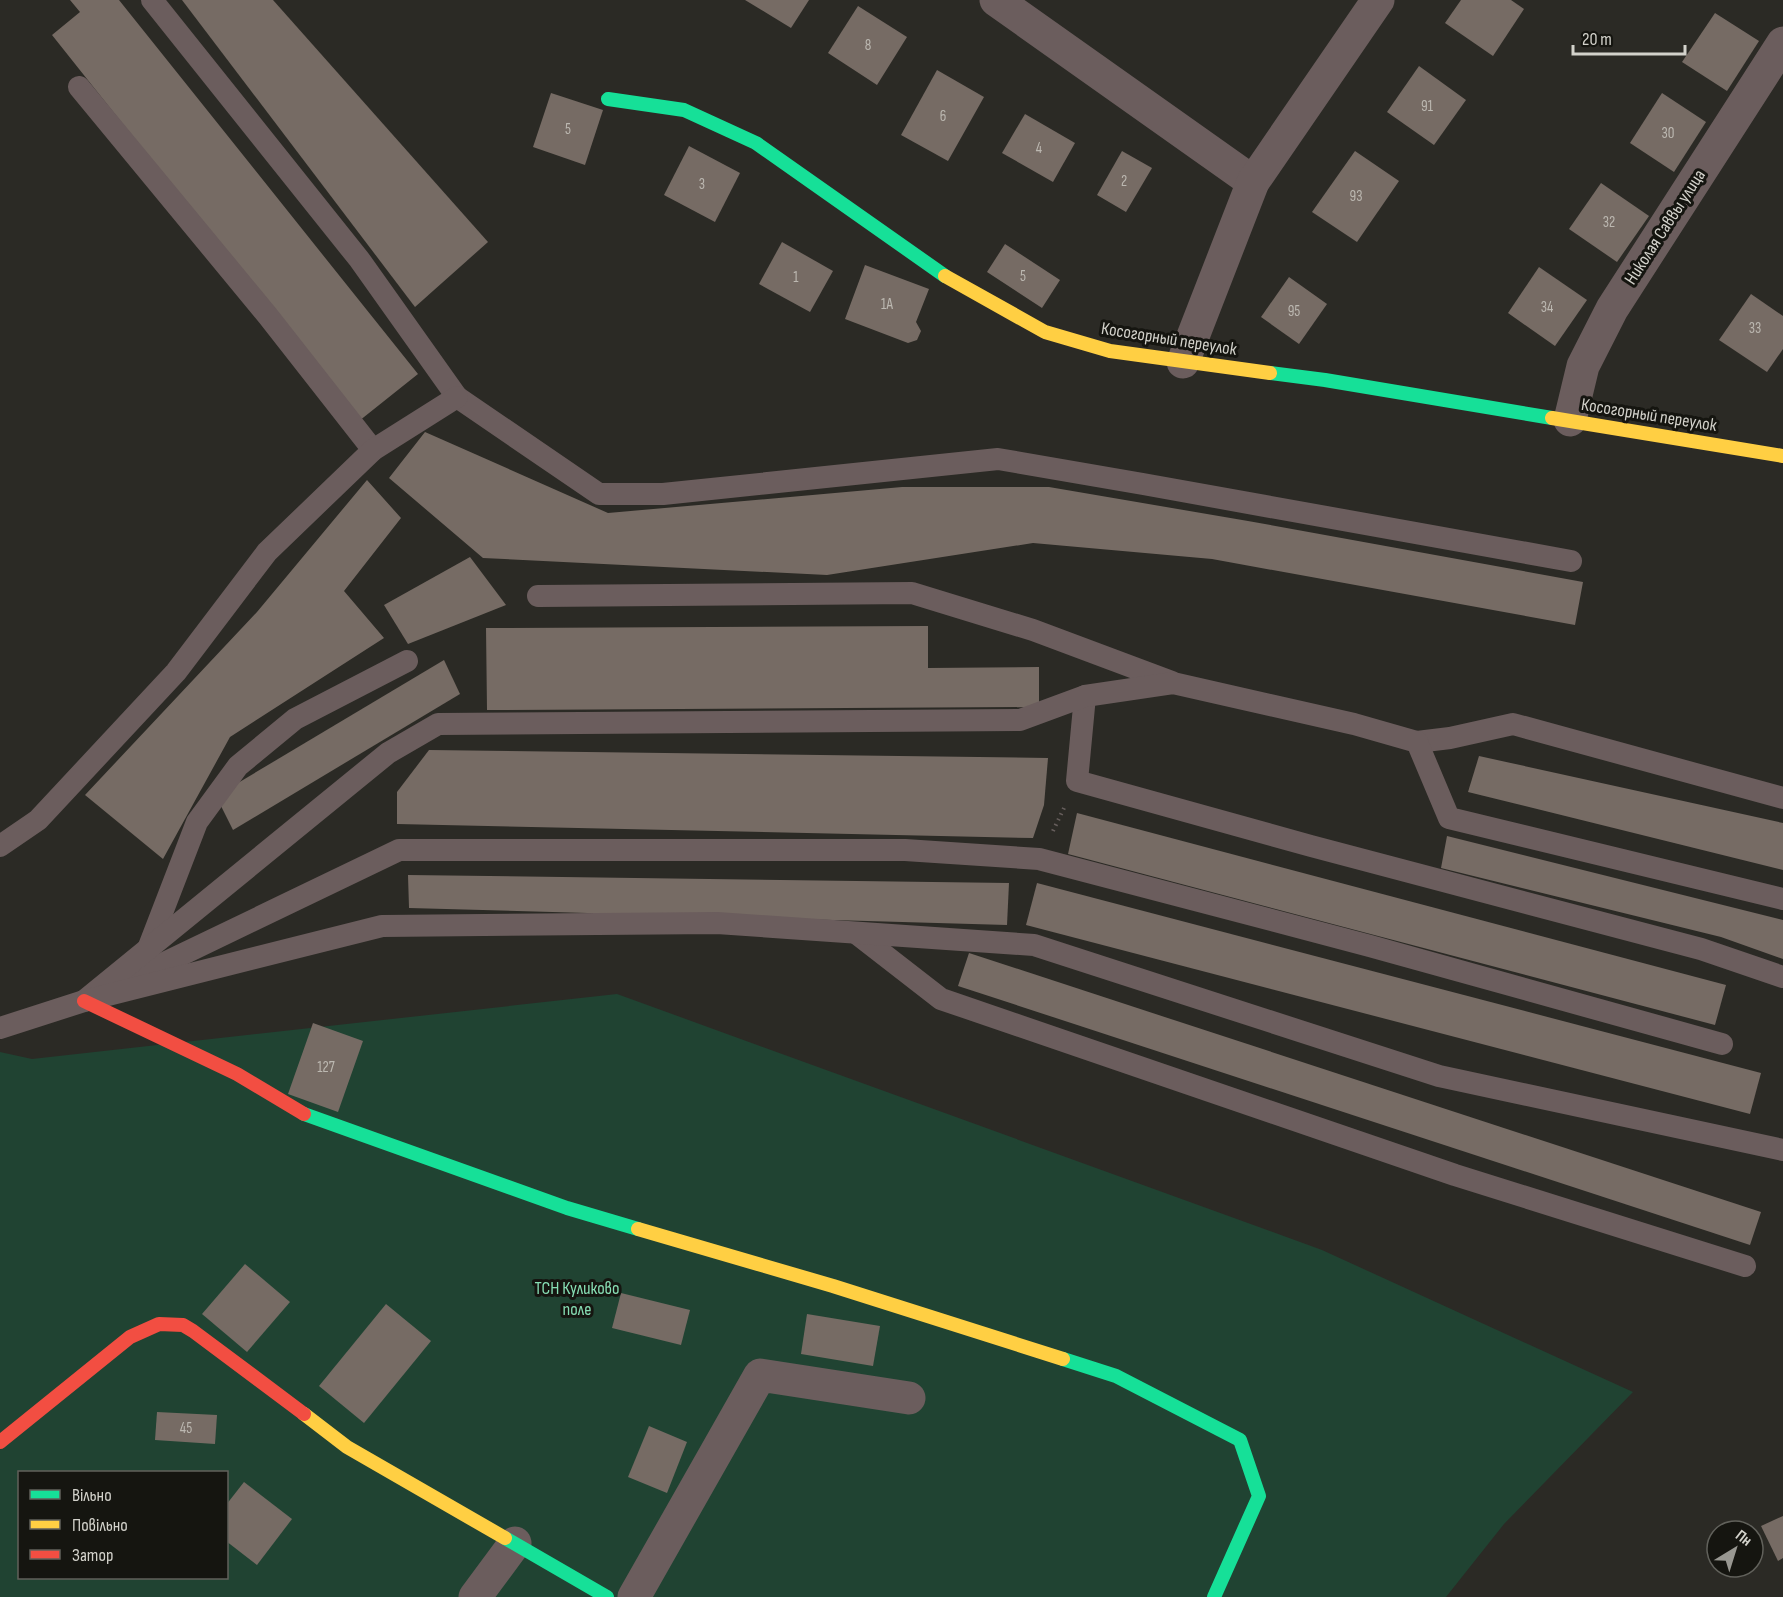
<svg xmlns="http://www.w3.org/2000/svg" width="1783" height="1597" font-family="'Sofia Sans Condensed',sans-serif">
  <rect width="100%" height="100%" fill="#2b2a25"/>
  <!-- green -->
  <path fill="#204332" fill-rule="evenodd" d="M617,994l705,256 311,142 -129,132 -58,73h-1446v-545l32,7zM20,1472h206v106h-206z"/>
  <!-- building -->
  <g fill="#766b64">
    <polygon points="70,0 119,0 418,374 359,421 52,35 80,12"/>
    <polygon points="182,0 273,0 488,242 415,307"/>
    <polygon points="745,0 809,0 791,28"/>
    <polygon points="1461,0 1511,0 1524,9 1493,56 1445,23"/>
    <polygon points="858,6 907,37 877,85 828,53"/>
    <polygon points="1715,13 1759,41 1727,91 1682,62"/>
    <polygon points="1419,66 1466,100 1434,145 1387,112"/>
    <polygon points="937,70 984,97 948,161 901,135"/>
    <polygon points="551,93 603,110 585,165 533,147"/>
    <polygon points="1662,93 1706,122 1674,172 1630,143"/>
    <polygon points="1025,114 1075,143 1053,182 1002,153"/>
    <polygon points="689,146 740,173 715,222 664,195"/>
    <polygon points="1122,151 1152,168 1126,212 1097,195"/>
    <polygon points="1355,151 1399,181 1357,242 1312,212"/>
    <polygon points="1601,183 1649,216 1617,262 1569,229"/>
    <polygon points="782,242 833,271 810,312 759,284"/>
    <polygon points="1005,244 1060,280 1042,308 987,272"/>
    <polygon points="865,265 929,289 916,322 921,331 917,340 908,343 845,319"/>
    <polygon points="1539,267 1587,300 1555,346 1508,313"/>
    <polygon points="1289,277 1327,304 1299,344 1261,317"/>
    <polygon points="1751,294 1783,316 1783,349 1767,372 1719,340"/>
    <polygon points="425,432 608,513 902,487 1049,487 1248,521 1583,582 1575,625 1212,559 1033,543 827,575 483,558 389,478"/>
    <polygon points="367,480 401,518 344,591 384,638 230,737 163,859 85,795 257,612"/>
    <polygon points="470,557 506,605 408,644 384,605"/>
    <polygon points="928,626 928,668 1039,667 1039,707 487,710 486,628"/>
    <polygon points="444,660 460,694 233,830 216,796"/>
    <polygon points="429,750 1048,758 1044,805 1033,838 397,824 397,792"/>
    <polygon points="1479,756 1783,823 1783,870 1468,792"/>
    <polygon points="1077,813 1726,985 1715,1025 1068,854"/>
    <polygon points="1447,836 1783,920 1783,959 1721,937 1441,868"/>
    <polygon points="408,875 1009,883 1007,925 409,908"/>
    <polygon points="1037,883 1761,1073 1750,1114 1026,925"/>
    <polygon points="969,953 1761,1212 1750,1245 958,986"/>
    <polygon points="313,1023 363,1041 338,1112 288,1094"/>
    <polygon points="245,1264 290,1302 247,1352 202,1314"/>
    <polygon points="621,1293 690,1310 681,1345 612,1328"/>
    <polygon points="386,1304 431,1341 364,1423 319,1386"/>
    <polygon points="807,1314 880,1326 873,1366 801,1354"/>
    <polygon points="157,1412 217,1415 215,1444 155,1440"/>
    <polygon points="649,1426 687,1442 667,1493 628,1477"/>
    <polygon points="244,1482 292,1519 257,1565 226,1541 226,1505"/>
    <polygon points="1783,1516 1783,1558 1778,1561 1761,1526"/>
  </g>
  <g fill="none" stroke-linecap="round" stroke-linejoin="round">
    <!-- path -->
    <polyline stroke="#665e5c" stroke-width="4" stroke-dasharray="1.5 4.5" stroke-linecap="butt" points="1053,831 1064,808"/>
    <!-- lane -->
    <g stroke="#6b5d5d" stroke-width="22">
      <polyline points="152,0 359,259 457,397 599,494 663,494 998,459 1143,484 1571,561"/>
      <polyline points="79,87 268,316 373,450"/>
      <polyline points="538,596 912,593 1033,630 1172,682"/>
      <polyline points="1085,696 1077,781 1311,846 1701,949 1783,977"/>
      <polyline points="1417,742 1450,738 1513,724 1783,798"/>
      <polyline points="0,846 38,820 176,672 267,552 373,450 457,397"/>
      <polyline points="856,933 941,999 1455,1175 1745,1266"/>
      <polyline points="148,949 197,822 238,766 295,719 407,661"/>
      <polyline points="129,980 399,850 905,850 1039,859 1370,946 1722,1044"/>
      <polyline points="84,1001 388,753 438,724 1020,720 1085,696 1173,683 1354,724 1417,742 1449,818 1783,899"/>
      <polyline points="0,1028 84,1001 382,926 717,923 1034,945 1439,1076 1783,1150"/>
    </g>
    <!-- street -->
    <g stroke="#6b5d5d" stroke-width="33">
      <polyline points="996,0 1253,182"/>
      <polyline points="1183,362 1253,182 1378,0"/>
      <polyline points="1570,420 1583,366 1612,309 1783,43"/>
      <polyline points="475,1597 515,1543"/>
      <polyline points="634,1597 760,1375 909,1398"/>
    </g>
    <!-- fast -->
    <g stroke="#16e098" stroke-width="14">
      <polyline points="608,99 684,110 756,143 945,276"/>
      <polyline points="1270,373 1325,380 1552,418"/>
      <polyline points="304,1114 567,1208 638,1229"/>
      <polyline points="1063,1359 1116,1376 1240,1440 1259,1496 1214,1597"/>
      <polyline points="505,1538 607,1597"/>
    </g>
    <!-- slow -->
    <g stroke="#ffcf43" stroke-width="14">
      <polyline points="945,276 1045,332 1110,351 1270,373"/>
      <polyline points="1552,418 1783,456"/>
      <polyline points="638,1229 833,1286 1063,1359"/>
      <polyline points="304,1414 347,1447 505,1538"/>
    </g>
    <!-- jam -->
    <g stroke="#f24e42" stroke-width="14">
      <polyline points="84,1001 237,1074 304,1114"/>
      <polyline points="0,1442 130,1337 159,1324 183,1325 193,1331 304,1414"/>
    </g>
  </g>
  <g text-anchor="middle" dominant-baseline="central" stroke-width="6" stroke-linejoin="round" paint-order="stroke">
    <!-- number labels -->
    <g font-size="15" fill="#bcb8b1">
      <text x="868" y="45">8</text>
      <text x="1427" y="106">91</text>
      <text x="943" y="116">6</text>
      <text x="568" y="129">5</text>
      <text x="1668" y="133">30</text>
      <text x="1039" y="148">4</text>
      <text x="1124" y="181">2</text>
      <text x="702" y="184">3</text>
      <text x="1356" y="196">93</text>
      <text x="1609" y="222">32</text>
      <text x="1023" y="276">5</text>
      <text x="796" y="277">1</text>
      <text x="887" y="304">1А</text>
      <text x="1547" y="307">34</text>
      <text x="1294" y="311">95</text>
      <text x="1755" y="328">33</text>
      <text x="326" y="1067">127</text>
      <text x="186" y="1428">45</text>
    </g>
    <!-- street labels -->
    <g font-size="18" fill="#d3d2cb" stroke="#151510">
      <text transform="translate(1665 227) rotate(-57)">Николая Саввы улица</text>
      <text transform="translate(1169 339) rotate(9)">Косогорный переулок</text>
      <text transform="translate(1649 415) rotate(9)">Косогорный переулок</text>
    </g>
    <!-- park labels -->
    <g font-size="18" fill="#87deb4" stroke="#151510">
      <text x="577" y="1288">ТСН Куликово<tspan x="577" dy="21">поле</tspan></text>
    </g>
  </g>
  <!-- legend -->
  <rect x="18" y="1471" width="210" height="108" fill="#151510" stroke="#61615b" stroke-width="1.5"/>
  <rect x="30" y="1490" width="30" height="9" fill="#16e098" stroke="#61615b" stroke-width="1.5"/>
  <text x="72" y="1501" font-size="18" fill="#d3d2cb">Вільно</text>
  <rect x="30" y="1520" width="30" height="9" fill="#ffcf43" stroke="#61615b" stroke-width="1.5"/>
  <text x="72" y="1531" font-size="18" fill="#d3d2cb">Повільно</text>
  <rect x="30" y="1550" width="30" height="9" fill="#f24e42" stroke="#61615b" stroke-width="1.5"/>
  <text x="72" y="1561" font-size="18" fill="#d3d2cb">Затор</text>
  <!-- north arrow -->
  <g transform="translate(1735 1549) rotate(38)"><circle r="28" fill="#151510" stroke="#61615b" stroke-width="1.5"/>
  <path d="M0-4.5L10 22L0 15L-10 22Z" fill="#989791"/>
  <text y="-9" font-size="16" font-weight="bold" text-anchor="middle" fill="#d3d2cb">Пн</text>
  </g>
  <!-- scale -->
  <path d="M1573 45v9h112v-9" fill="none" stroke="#d3d2cb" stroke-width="3"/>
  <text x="1582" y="45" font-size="18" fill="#d3d2cb" stroke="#151510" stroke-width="4.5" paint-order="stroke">20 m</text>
</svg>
